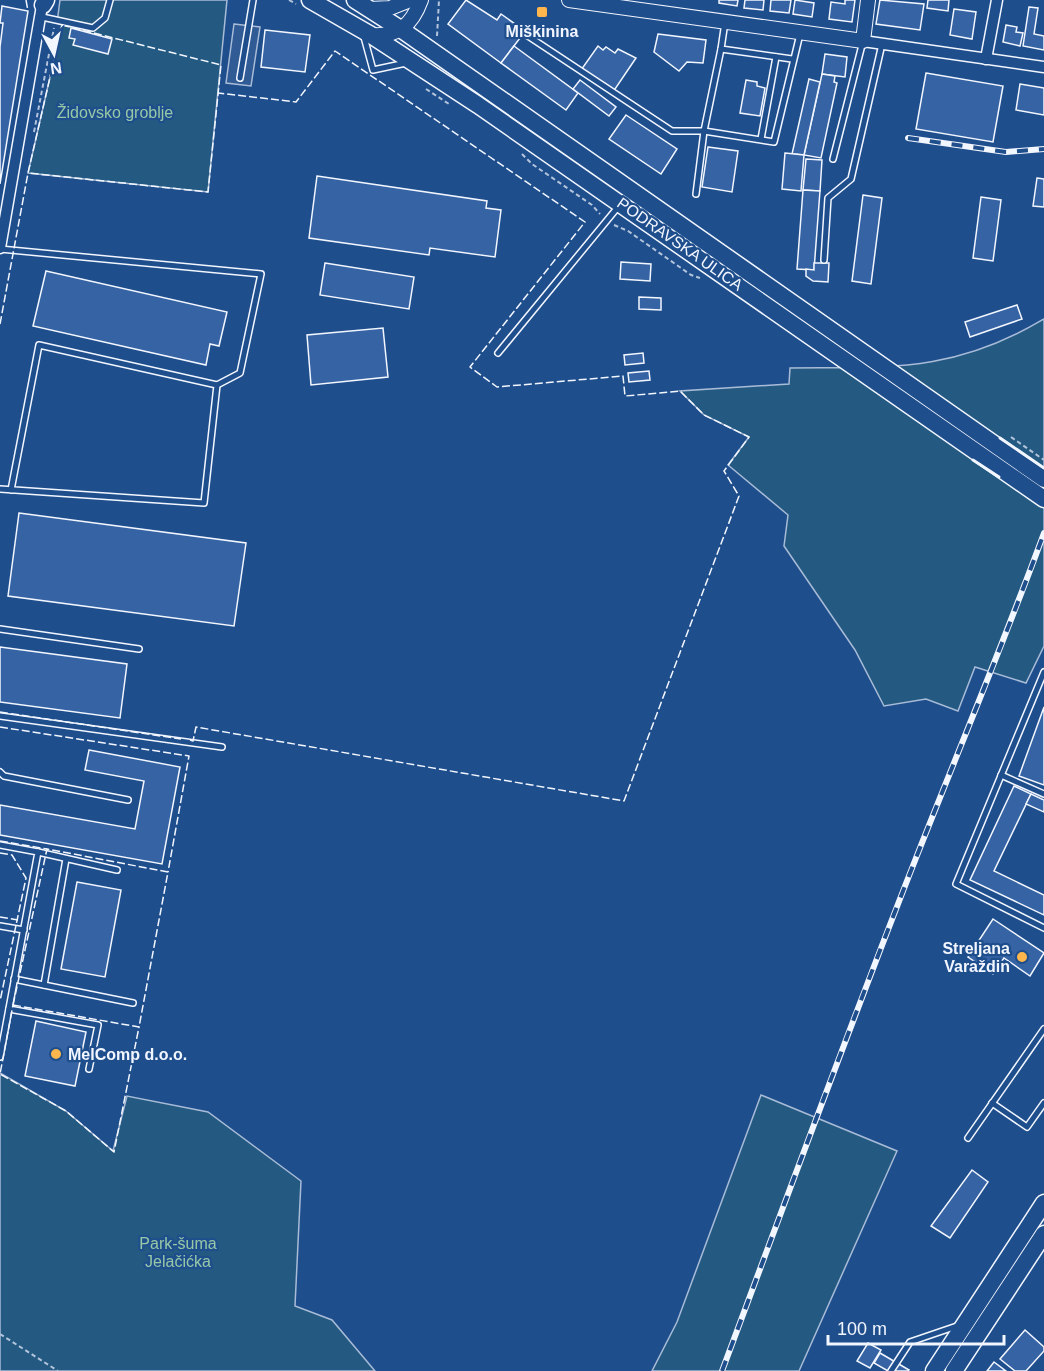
<svg xmlns="http://www.w3.org/2000/svg" width="1044" height="1371" font-family="Arial,sans-serif">
  <rect width="100%" height="100%" fill="#1f4e8c"/>
  <!-- green -->
  <g fill="#245a82" stroke="#a8bbd7" stroke-width="1.5">
    <polygon points="60,0 227,0 208,192 28,173 62,25 57,23"/>
    <path d="M1044,319v327l-18,37 -51,-16 -17,44 -32,-12 -42,7 -29,-56 -71,-104 4,-31 -60,-50 21,-28 -45,-22 -24,-24 109,-7 1,-16c100,-1 163,5 254,-49z"/>
    <polygon points="0,1073 66,1111 113,1151 127,1096 208,1112 301,1181 295,1306 332,1320 375,1371 0,1371"/>
    <polygon points="761,1095 897,1151 799,1371 652,1371 677,1322"/>
  </g>
  <!-- parking -->
  <polygon fill="#305b95" stroke="#a8bbd7" stroke-width="1.5" points="234,24 260,27 251,86 226,83"/>
  <!-- building -->
  <g fill="#3563a3" stroke="#f2f6ff" stroke-width="1.5">
    <polygon points="466,0 497,20 501,14 522,29 517,35 520,38 501,63 448,24"/>
    <polygon points="719,0 738,0 737,6 719,3"/>
    <polygon points="745,0 764,0 763,10 744,8"/>
    <polygon points="771,0 791,0 789,13 770,11"/>
    <polygon points="795,0 814,3 812,17 793,14"/>
    <polygon points="845,0 855,0 852,22 829,19 831,2 845,4"/>
    <polygon points="880,0 924,4 920,30 876,24"/>
    <polygon points="928,0 949,0 948,11 927,8"/>
    <polygon points="2,6 28,11 0,184 0,47 3,23 0,23"/>
    <polygon points="1029,7 1038,8 1034,34 1044,36 1044,50 1023,46"/>
    <polygon points="954,9 976,12 972,39 950,35"/>
    <polygon points="1006,25 1017,27 1016,32 1023,33 1020,46 1003,42"/>
    <polygon points="71,28 112,39 108,54 73,45 75,39 69,38"/>
    <polygon points="265,30 310,35 305,72 261,67"/>
    <polygon points="658,34 706,40 703,63 687,62 679,71 654,52"/>
    <polygon points="514,46 578,93 566,110 501,63"/>
    <polygon points="598,46 603,50 606,47 615,53 618,49 636,58 613,92 581,70"/>
    <polygon points="825,54 847,57 845,77 822,74"/>
    <polygon points="926,73 1003,86 993,142 916,129"/>
    <polygon points="822,74 835,76 834,82 837,83 821,158 804,155"/>
    <polygon points="809,79 820,82 804,155 792,154"/>
    <polygon points="580,80 616,107 609,116 573,89"/>
    <polygon points="746,80 757,82 757,86 765,88 760,116 740,113"/>
    <polygon points="1020,84 1044,88 1044,115 1016,110"/>
    <polygon points="626,115 677,149 661,174 609,139"/>
    <polygon points="708,147 738,151 732,192 702,187"/>
    <polygon points="785,153 804,155 801,191 782,189"/>
    <polygon points="806,159 822,160 820,191 803,190"/>
    <polygon points="317,176 487,201 486,208 501,210 495,257 430,248 429,255 309,238"/>
    <polygon points="1037,178 1044,179 1044,207 1033,206"/>
    <polygon points="803,190 820,191 814,270 797,269"/>
    <polygon points="863,195 882,198 871,284 852,281"/>
    <polygon points="981,197 1001,200 993,261 973,258"/>
    <polygon points="621,262 651,264 650,281 620,279"/>
    <polygon points="325,263 414,277 409,309 320,295"/>
    <polygon points="814,263 829,263 828,282 813,281 806,276 806,269 814,270"/>
    <polygon points="46,271 227,312 219,346 210,344 206,365 33,326"/>
    <polygon points="639,297 661,298 661,310 639,309"/>
    <polygon points="1017,305 1022,319 970,337 965,322"/>
    <polygon points="383,328 388,377 311,385 307,335"/>
    <polygon points="643,353 644,363 625,365 624,355"/>
    <polygon points="649,371 650,380 629,382 628,373"/>
    <polygon points="19,513 246,543 234,626 8,596"/>
    <polygon points="0,647 127,664 120,718 0,702"/>
    <polygon points="1044,707 1044,785 1019,776"/>
    <polygon points="89,750 180,767 162,864 0,835 0,805 135,829 144,781 85,770"/>
    <polygon points="1014,786 1031,794 994,871 1044,895 1044,915 970,880"/>
    <polygon points="1031,794 1044,800 1044,812 1026,804"/>
    <polygon points="77,882 121,890 105,977 61,969"/>
    <polygon points="993,919 1044,953 1030,976 1004,958 993,974 968,957"/>
    <polygon points="36,1021 86,1032 75,1086 25,1076"/>
    <polygon points="972,1170 988,1182 950,1238 931,1226"/>
    <polygon points="1025,1330 1044,1347 1044,1351 1026,1371 1015,1371 1000,1359"/>
    <polygon points="868,1343 881,1350 870,1368 857,1361"/>
    <polygon points="880,1353 909,1370 908,1371 888,1371 874,1363"/>
    <polygon points="994,1362 1006,1371 987,1371"/>
  </g>
  <g fill="none" stroke-linecap="round" stroke-linejoin="round">
    <defs>
      <g id="service">
        <polyline points="42,17 93,28 105,18 110,0"/>
        <polyline points="725,22 721,49 792,59"/>
        <polyline points="528,36 672,131 704,131 696,194"/>
        <polyline points="364,37 373,70 406,63"/>
        <polyline points="721,49 704,131 774,142 800,34"/>
        <polyline points="240,78 253,0"/>
        <polyline points="761,139 776,57"/>
        <polyline points="833,159 863,41"/>
        <polyline points="0,249 261,274 240,373 217,385"/>
        <polyline points="824,260 828,198 851,179 882,44"/>
        <polyline points="498,353 618,207"/>
        <polyline points="0,489 204,503 217,385 39,345 11,490"/>
        <polyline points="0,629 139,649"/>
        <polyline points="1044,672 956,884 1044,928"/>
        <polyline points="0,716 222,747"/>
        <polyline points="0,772 4,776 128,800"/>
        <polyline points="1001,775 1044,794"/>
        <polyline points="0,845 38,852 0,1057"/>
        <polyline points="38,852 117,870"/>
        <polyline points="0,926 24,930"/>
        <polyline points="14,979 133,1003"/>
        <polyline points="44,985 66,859"/>
        <polyline points="9,1009 98,1025 89,1069"/>
        <polyline points="992,1103 1027,1127 1044,1103"/>
        <polyline points="968,1138 1044,1029"/>
        <polyline points="891,1371 910,1342 957,1326"/>
      </g>
      <g id="minor">
        <polyline points="863,41 1044,67"/>
        <polyline points="986,59 997,0"/>
        <polyline points="0,248 43,0"/>
      </g>
      <g id="tertiary">
        <polyline points="569,0 863,41 868,0"/>
        <polyline points="370,9 390,8 410,0"/>
        <path d="M371,35c27,2 41,-10 50,-35"/>
      </g>
      <g id="primary">
        <polyline points="310,0 371,35 478,105 1044,499"/>
        <polyline points="355,0 402,30 1044,479"/>
        <polyline points="43,5 46,0"/>
        <polyline points="934,1371 1044,1203"/>
        <polyline points="954,1371 1044,1234"/>
      </g>
    </defs>
    <!-- service casing -->
    <use href="#service" stroke="#f2f6ff" stroke-width="8"/>
    <!-- minor casing -->
    <use href="#minor" stroke="#f2f6ff" stroke-width="13"/>
    <!-- tertiary casing -->
    <use href="#tertiary" stroke="#f2f6ff" stroke-width="16"/>
    <!-- primary casing -->
    <use href="#primary" stroke="#f2f6ff" stroke-width="19"/>
    <!-- path -->
    <g stroke="#b3c4dc" stroke-width="2" stroke-dasharray="4.5 3" stroke-linecap="butt">
      <polyline points="289,0 296,4"/>
      <polyline points="437,36 439,0"/>
      <polyline points="426,89 449,104"/>
      <polyline points="34,132 54,28"/>
      <polyline points="522,154 532,164 592,205 600,214"/>
      <polyline points="614,225 628,231 691,275 700,278"/>
      <polyline points="1011,437 1044,460"/>
      <polyline points="0,1334 58,1371"/>
    </g>
    <!-- service -->
    <use href="#service" stroke="#1f4e8c" stroke-width="5"/>
    <!-- minor -->
    <use href="#minor" stroke="#1f4e8c" stroke-width="10"/>
    <!-- tertiary -->
    <use href="#tertiary" stroke="#1f4e8c" stroke-width="14"/>
    <!-- primary -->
    <use href="#primary" stroke="#1f4e8c" stroke-width="16"/>
    <defs>
      <g id="rail">
        <polyline points="908,138 1006,152 1044,149"/>
        <path d="M722,1371c64,-171 127,-343 194,-513 43,-109 88,-216 128,-325"/>
      </g>
    </defs>
    <!-- rail casing -->
    <use href="#rail" stroke="#f2f6ff" stroke-width="6"/>
    <!-- rail -->
    <use href="#rail" stroke="#1f4e8c" stroke-width="4" stroke-dasharray="11" stroke-linecap="butt"/>
    <!-- fence -->
    <g stroke="#f2f6ff" stroke-width="1.5" stroke-dasharray="8 3" stroke-linecap="butt">
      <polyline points="26,0 28,11"/>
      <polygon points="62,25 221,65 208,192 28,173"/>
      <polyline points="0,324 28,173"/>
      <polyline points="0,712 181,739"/>
      <polyline points="0,727 189,756 168,872"/>
      <polyline points="190,740 193,741 196,727 624,801 739,496 724,471 749,437 704,415 680,391 625,396 623,376 497,387 470,367 585,222 335,51 296,102 218,93"/>
      <polyline points="0,841 47,849"/>
      <polyline points="0,853 12,855 26,878 0,1001"/>
      <polyline points="0,917 18,920"/>
      <polygon points="13,1005 139,1027 114,1152 66,1111 0,1074"/>
      <polyline points="13,1005 47,849 168,872 139,1027"/>
    </g>
    <!-- wall -->
    <g stroke="#f2f6ff" stroke-width="3">
      <polyline points="1000,438 1044,468"/>
      <polyline points="973,460 999,477"/>
    </g>
  </g>
  <!-- markers -->
  <g fill="#ffb74d" stroke="#1f4e8c" stroke-width="2">
    <rect x="536" y="6" width="12" height="12" rx="3"/>
    <circle cx="1022" cy="957" r="6"/>
    <circle cx="56" cy="1054" r="6"/>
  </g>
  <g text-anchor="middle" dominant-baseline="central" stroke-width="4.5" stroke-linejoin="round" paint-order="stroke">
    <!-- poi labels -->
    <g font-size="16" font-weight="bold" fill="#f2f6ff" stroke="#1f4e8c">
      <text x="542" y="31">Miškinina</text>
      <text x="1010" y="948" text-anchor="end">Streljana<tspan x="1010" dy="18">Varaždin</tspan></text>
      <text x="68" y="1054" text-anchor="start">MelComp d.o.o.</text>
    </g>
    <!-- park labels -->
    <g font-size="16" fill="#97c8a6" stroke="#1f4e8c">
      <text x="115" y="112">Židovsko groblje</text>
      <text x="178" y="1243">Park-šuma<tspan x="178" dy="18">Jelačićka</tspan></text>
    </g>
    <!-- street labels -->
    <g font-size="16" fill="#f2f6ff" stroke="#1f4e8c">
      <text transform="translate(680 244) rotate(35)">PODRAVSKA ULICA</text>
    </g>
  </g>
  <!-- north arrow -->
  <g transform="translate(54 54) rotate(172)" stroke="#1f4e8c" stroke-width="4.5" paint-order="stroke">
  <path d="M0-4.5L10 22L0 15L-10 22Z" fill="#f2f6ff"/>
  <text y="-9" font-size="16" font-weight="bold" text-anchor="middle" fill="#f2f6ff">N</text>
  </g>
  <!-- scale -->
  <path d="M828 1335v9h176v-9" fill="none" stroke="#f2f6ff" stroke-width="3"/>
  <text x="837" y="1335" font-size="18" fill="#f2f6ff" stroke="#1f4e8c" stroke-width="4.5" paint-order="stroke">100 m</text>
</svg>
